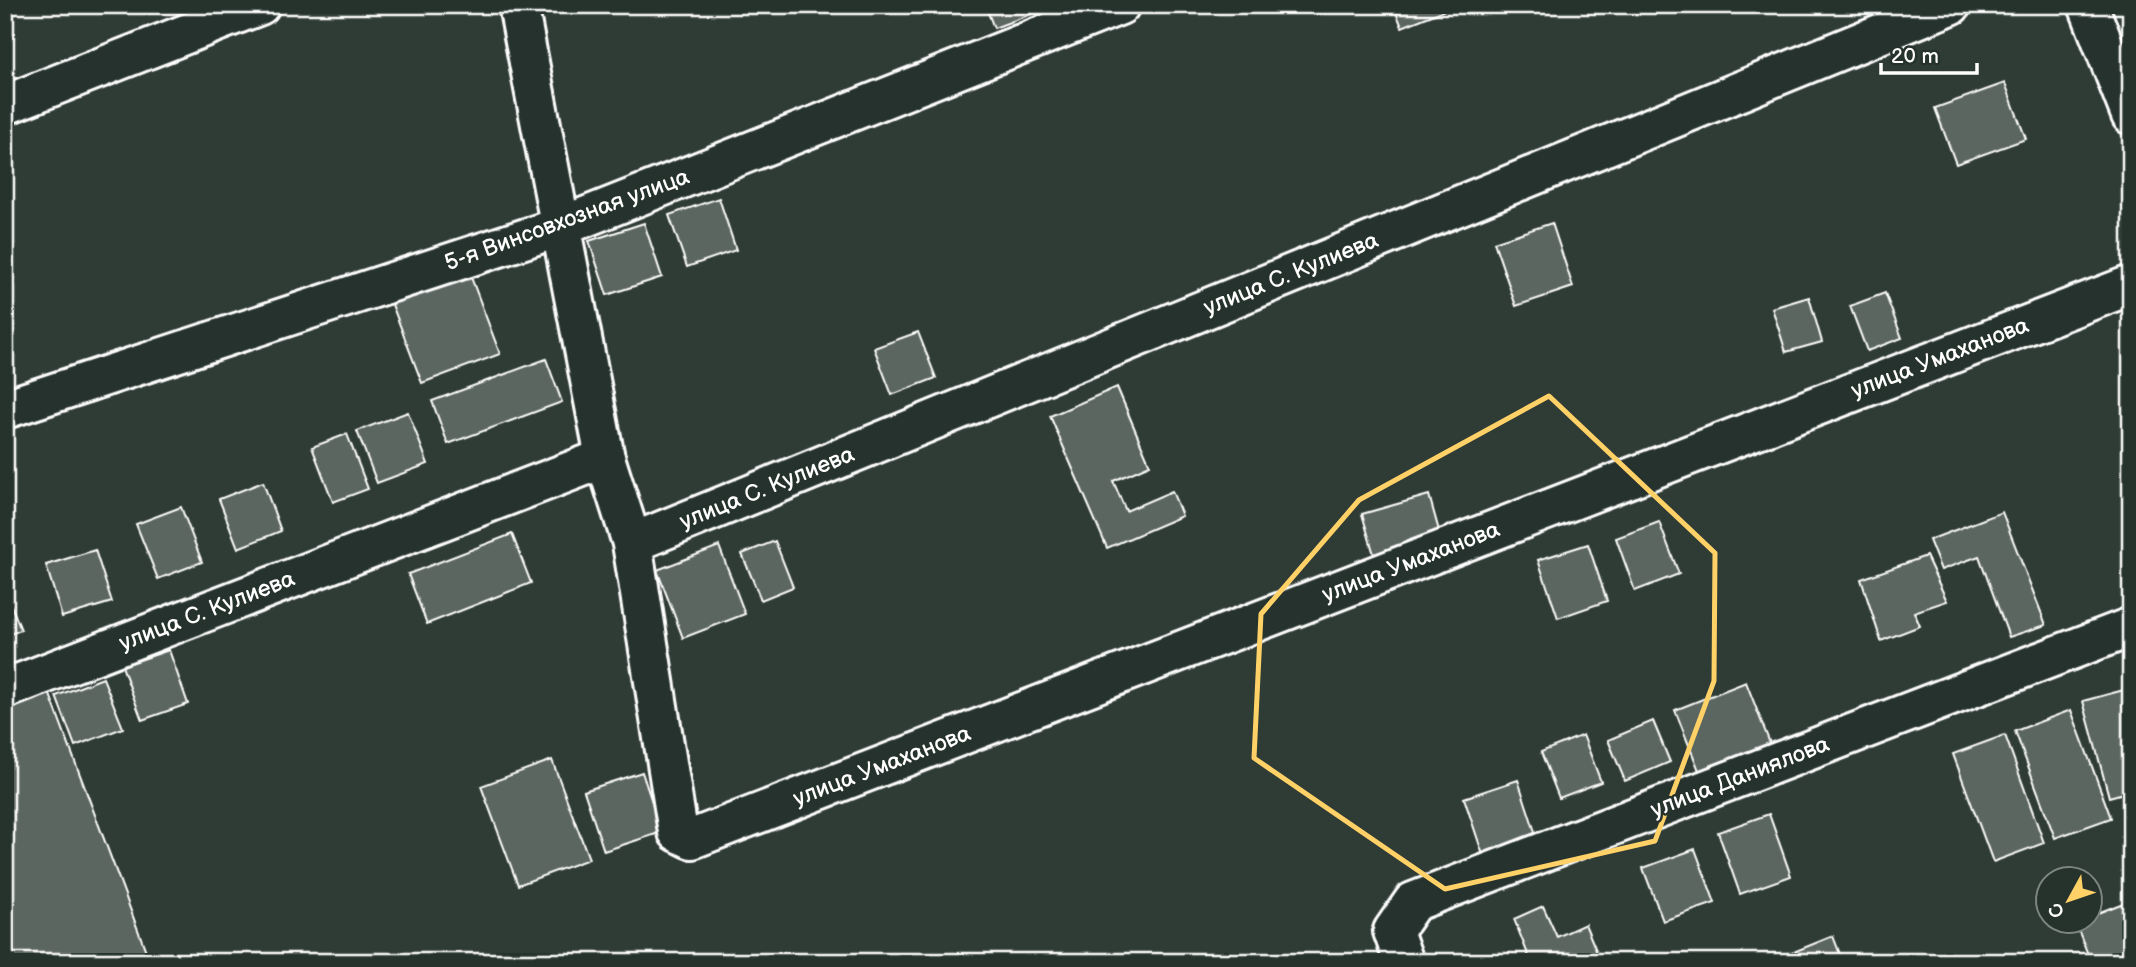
<svg xmlns="http://www.w3.org/2000/svg" width="2136" height="967" font-family="'Balsamiq Sans',sans-serif">
  <rect width="100%" height="100%" fill="#2f3b35"/>
  <filter id="ink" filterUnits="userSpaceOnUse"><feTurbulence type="fractalNoise" baseFrequency=".0143" numOctaves="2"/><feDisplacementMap in="SourceGraphic" scale="14" xChannelSelector="R" yChannelSelector="G"/><feConvolveMatrix kernelMatrix="1 2 1 2 8 2 1 2 1" color-interpolation-filters="sRGB"/></filter>
  <g filter="url(#ink)">
    <!-- building -->
    <g fill="#5b6661" stroke="#fff" stroke-width="2">
      <polygon points="985,5 1035,5 1037,12 994,28"/>
      <polygon points="1393,5 1455,5 1455,6 1402,27"/>
      <polygon points="2005,83 2026,139 1956,164 1935,108"/>
      <polygon points="719,198 736,250 687,267 669,215"/>
      <polygon points="644,223 662,277 607,295 589,241"/>
      <polygon points="1552,223 1573,287 1516,306 1494,242"/>
      <polygon points="466,264 500,354 422,383 388,294"/>
      <polygon points="1885,293 1902,338 1867,351 1850,306"/>
      <polygon points="1809,297 1822,342 1786,352 1772,308"/>
      <polygon points="918,332 936,378 892,395 874,348"/>
      <polygon points="546,359 562,402 448,444 432,401"/>
      <polygon points="1117,387 1150,465 1113,481 1126,511 1172,491 1182,516 1107,548 1050,416"/>
      <polygon points="408,412 428,464 377,483 357,431"/>
      <polygon points="347,434 368,489 333,502 312,447"/>
      <polygon points="263,482 281,531 238,548 219,499"/>
      <polygon points="1429,495 1441,538 1375,558 1362,514"/>
      <polygon points="181,507 202,562 158,579 136,524"/>
      <polygon points="2002,512 2046,625 2009,637 1979,556 1941,570 1929,540"/>
      <polygon points="1659,522 1679,574 1635,591 1616,538"/>
      <polygon points="512,534 531,583 427,624 408,574"/>
      <polygon points="775,541 793,587 761,600 742,554"/>
      <polygon points="1588,544 1607,601 1558,618 1538,560"/>
      <polygon points="719,546 745,614 683,638 657,570"/>
      <polygon points="95,550 112,602 62,617 46,565"/>
      <polygon points="1926,556 1947,601 1914,612 1920,626 1881,641 1861,579"/>
      <polygon points="5,590 21,630 5,636"/>
      <polygon points="169,650 188,704 142,720 122,666"/>
      <polygon points="103,678 123,728 75,746 56,696"/>
      <polygon points="1746,682 1771,746 1700,773 1675,710"/>
      <polygon points="2131,688 2131,791 2109,797 2083,701"/>
      <polygon points="49,692 150,962 5,962 5,708"/>
      <polygon points="2071,710 2111,818 2055,838 2015,731"/>
      <polygon points="1653,721 1670,762 1625,781 1608,740"/>
      <polygon points="1583,735 1601,782 1559,798 1541,752"/>
      <polygon points="2005,735 2044,843 1993,862 1953,754"/>
      <polygon points="552,760 589,859 518,885 481,786"/>
      <polygon points="642,772 662,832 604,851 584,791"/>
      <polygon points="1518,780 1537,838 1483,855 1464,798"/>
      <polygon points="1769,814 1791,876 1740,894 1718,832"/>
      <polygon points="1695,849 1715,903 1663,921 1643,868"/>
      <polygon points="2131,900 2131,962 2091,962 2075,922 2090,922 2090,916"/>
      <polygon points="1543,906 1557,937 1585,924 1601,962 1531,962 1514,919"/>
      <polygon points="1833,936 1843,962 1783,962 1781,957"/>
    </g>
    <g fill="none" stroke-linecap="round" stroke-linejoin="round">
      <defs>
        <g id="street">
          <polyline points="518,5 605,458 632,543 678,832 692,839 2131,285"/>
          <polyline points="2088,5 2131,115"/>
          <polyline points="5,105 260,5"/>
          <polyline points="5,409 560,227 1120,5"/>
          <polyline points="632,543 1951,5"/>
          <polyline points="5,689 605,458"/>
          <polyline points="1404,962 1393,931 1413,902 2131,627"/>
        </g>
      </defs>
      <!-- street casing -->
      <use href="#street" stroke="#fff" stroke-width="44"/>
      <!-- street -->
      <use href="#street" stroke="#26332d" stroke-width="38"/>
    </g>
  </g>
  <!-- marked area -->
  <path fill="none" stroke="#ffd166" stroke-width="5" stroke-linejoin="round" d="M1549,396l166,157 -1,128 -59,160 -210,48 -191,-131 7,-144 98,-114z"/>
  <g text-anchor="middle" dominant-baseline="central" stroke-width="5" stroke-linejoin="round" paint-order="stroke">
    <!-- street labels -->
    <g font-size="23" fill="#fff" stroke="#26332d">
      <text transform="translate(567 220) rotate(-20)">5-я Винсовхозная улица</text>
      <text transform="translate(1291 274) rotate(-22)">улица С. Кулиева</text>
      <text transform="translate(1940 358) rotate(-21)">улица Умаханова</text>
      <text transform="translate(767 488) rotate(-22)">улица С. Кулиева</text>
      <text transform="translate(1411 562) rotate(-21)">улица Умаханова</text>
      <text transform="translate(207 611) rotate(-21)">улица С. Кулиева</text>
      <text transform="translate(882 766) rotate(-21)">улица Умаханова</text>
      <text transform="translate(1740 777) rotate(-21)">улица Даниялова</text>
    </g>
  </g>
  <!-- margin -->
  <rect width="2136" height="967" fill="none" stroke="#26332d" stroke-width="28"/>
  <rect x="14" y="14" width="2108" height="939" fill="none" stroke="#fff" stroke-width="2.5" filter="url(#ink)"/>
  <!-- north arrow -->
  <g transform="translate(2069 900) rotate(230)"><circle r="33" fill="#26332d" stroke="#7d8581" stroke-width="2"/>
  <path d="M0-5L12 26L0 18L-12 26Z" fill="#ffd166"/>
  <text y="-10" font-size="19" font-weight="bold" text-anchor="middle" fill="#ffffff">С</text>
  </g>
  <!-- scale -->
  <path d="M1881 63v10h96v-10" fill="none" stroke="#ffffff" stroke-width="3.5"/>
  <text x="1891" y="63" font-size="21" fill="#ffffff" stroke="#26332d" stroke-width="5" paint-order="stroke">20 m</text>
</svg>
